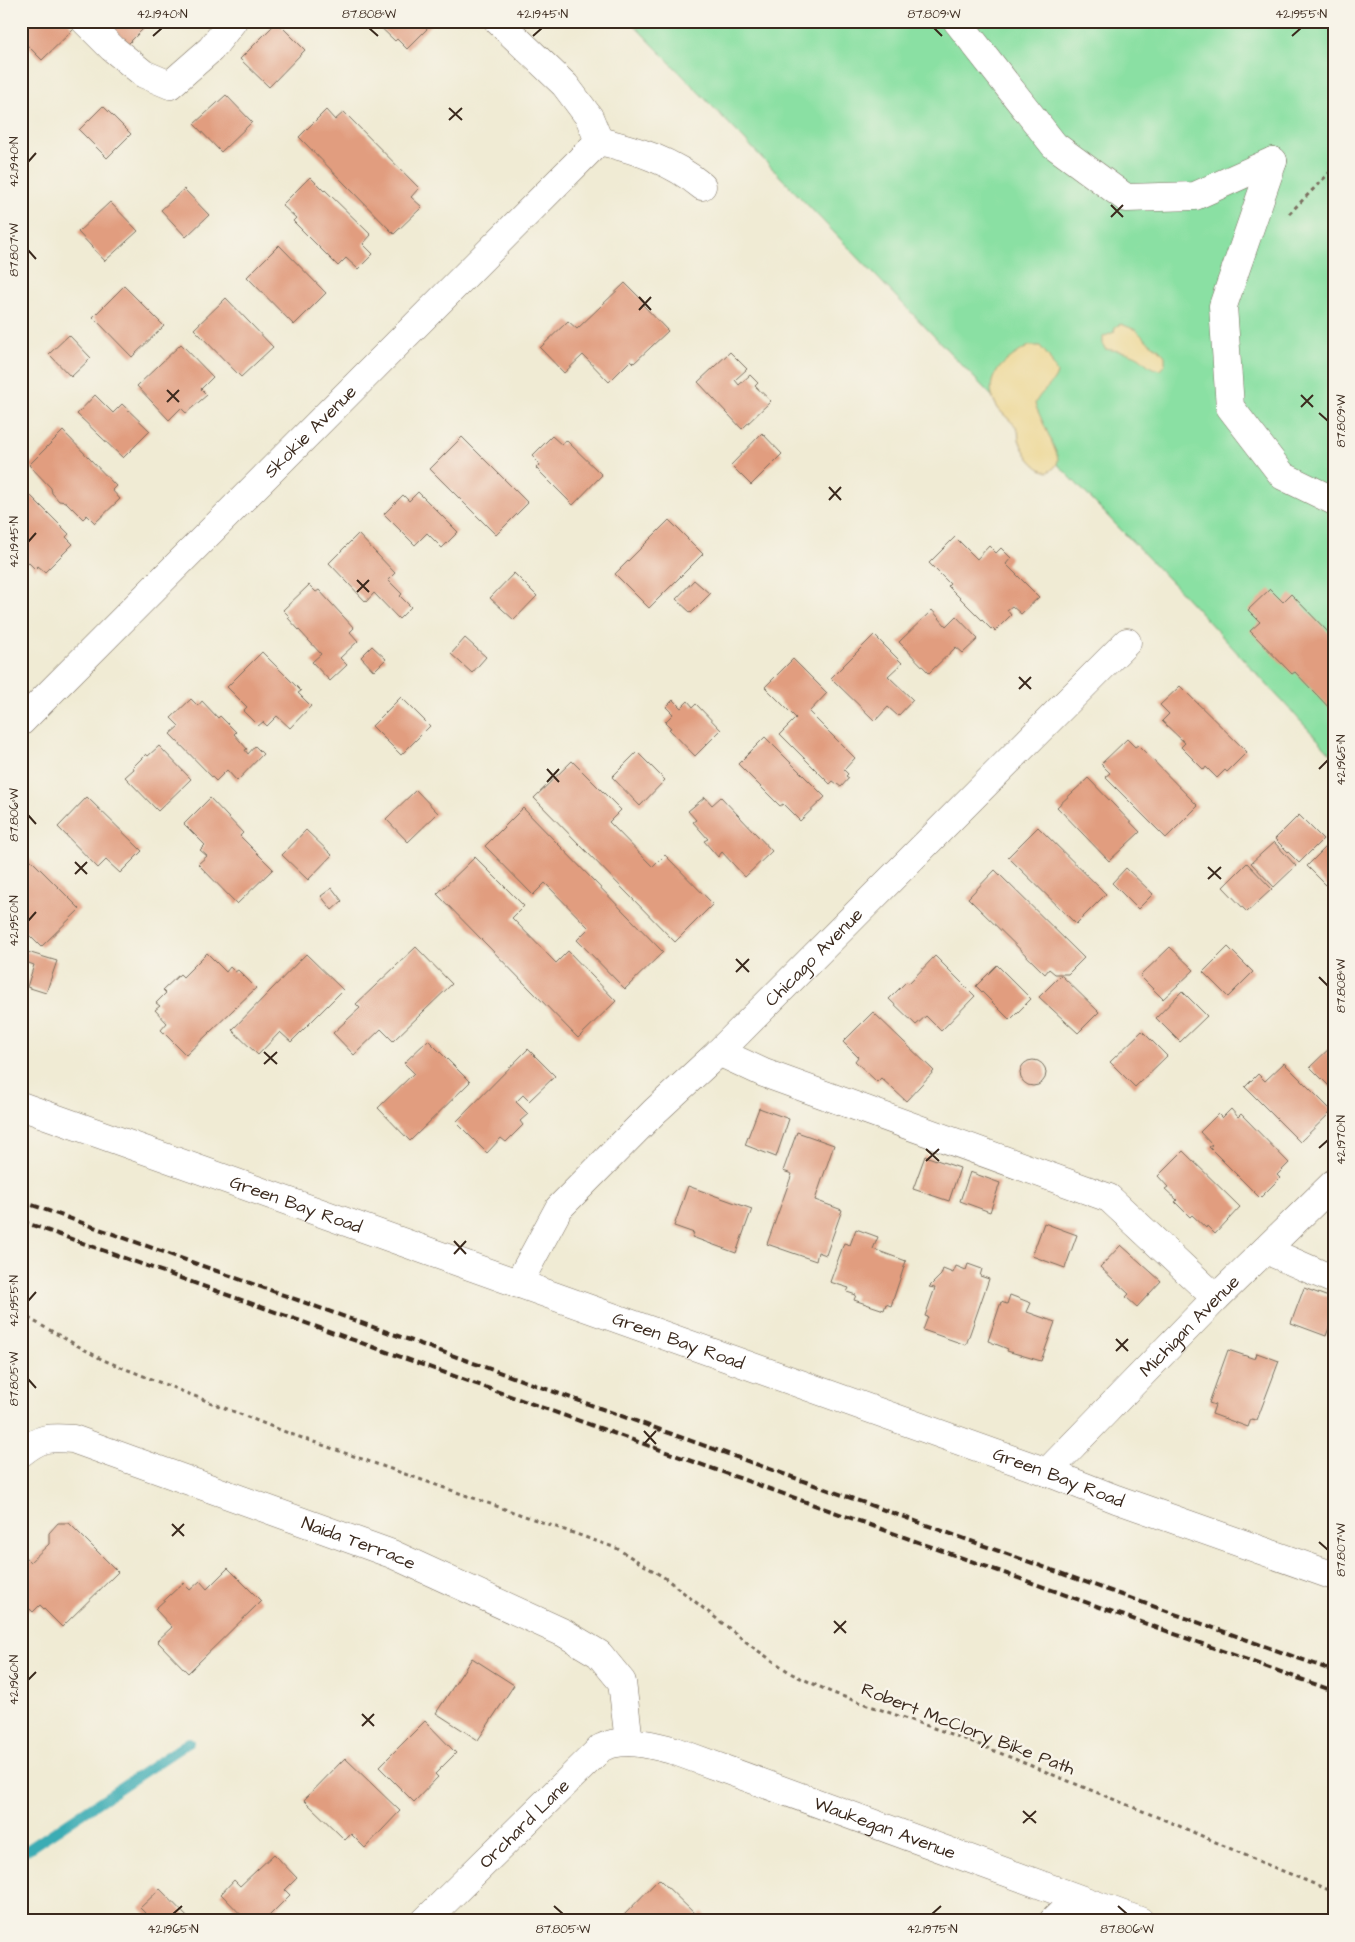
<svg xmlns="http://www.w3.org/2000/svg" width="1355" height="1942" font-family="'Architects Daughter',sans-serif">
  <rect width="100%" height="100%" fill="#f7f3e8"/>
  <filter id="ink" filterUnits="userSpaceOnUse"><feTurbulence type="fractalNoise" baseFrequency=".02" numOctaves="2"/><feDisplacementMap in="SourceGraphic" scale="10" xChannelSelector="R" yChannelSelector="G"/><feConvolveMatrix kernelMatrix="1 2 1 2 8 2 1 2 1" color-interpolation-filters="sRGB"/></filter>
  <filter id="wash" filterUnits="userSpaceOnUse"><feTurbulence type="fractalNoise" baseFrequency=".0096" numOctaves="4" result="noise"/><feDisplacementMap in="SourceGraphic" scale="20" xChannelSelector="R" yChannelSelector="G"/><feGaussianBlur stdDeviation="1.12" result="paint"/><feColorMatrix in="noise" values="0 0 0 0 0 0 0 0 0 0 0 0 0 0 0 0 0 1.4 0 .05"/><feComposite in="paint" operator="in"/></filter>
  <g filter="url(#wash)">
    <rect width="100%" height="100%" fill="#f0ebd4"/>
    <!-- green -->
    <polygon fill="#8ae0a3" stroke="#628560" points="630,21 1334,21 1334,757 1181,592"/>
    <!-- sand -->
    <g fill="#eeda9e" stroke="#94825e">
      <path d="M1121,324l15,6 11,11 12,8 6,7v8l-5,6c-9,-1 -13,-6 -20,-12 -11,-7 -23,-7 -35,-9l-2,-5v-7l11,-5 1,-5z"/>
      <path d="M1029,346h11l9,11 8,16c-3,12 -17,18 -22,31 3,9 24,51 23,56 -1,7 -5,9 -10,12 -14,-3 -25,-20 -29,-33 -1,-4 0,-8 -2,-11 -7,-9 -16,-14 -21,-23 -16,-29 11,-46 33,-59z"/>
    </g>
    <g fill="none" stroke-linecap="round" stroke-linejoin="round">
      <!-- stream -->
      <polyline stroke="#3bacb4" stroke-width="10" points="21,1854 189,1742"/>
    </g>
    <g id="blocks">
      <!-- building -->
      <g fill="#e19d7f">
        <polygon points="21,21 67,21 74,29 42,60 21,39"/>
        <polygon points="99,21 151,21 125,47"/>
        <polygon points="374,21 435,21 407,49 397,39 395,41"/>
        <polygon points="277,22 305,50 269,87 240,59"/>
        <polygon points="226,95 252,122 221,152 194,124"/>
        <polygon points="103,106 131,134 107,158 79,130"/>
        <polygon points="326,110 335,120 344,112 419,188 411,197 422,207 394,234 299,137"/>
        <polygon points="310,177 324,191 325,190 371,235 363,244 373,254 358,269 346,258 338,266 293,221 296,218 282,205"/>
        <polygon points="184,189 209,215 186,237 161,210"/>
        <polygon points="110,202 138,231 105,261 78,232"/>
        <polygon points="279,245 326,293 294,325 247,277"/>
        <polygon points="625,283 645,303 643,305 668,331 634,363 631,360 609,382 583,355 564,373 540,348 568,321 577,329"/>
        <polygon points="124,286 164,326 132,357 93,317"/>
        <polygon points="226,298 273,347 241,377 194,329"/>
        <polygon points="69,335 91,358 71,377 49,354"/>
        <polygon points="181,344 213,377 201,389 207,395 186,413 181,408 169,420 137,386"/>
        <polygon points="730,352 747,369 735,380 739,385 750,375 758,383 755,386 771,401 742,429 698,382"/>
        <polygon points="95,395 113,413 122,404 150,431 123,458 77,414"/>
        <polygon points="63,431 116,486 112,490 120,499 95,523 87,515 83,519 66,502 59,501 52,493 51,488 29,465"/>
        <polygon points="762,433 782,454 751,485 731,465"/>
        <polygon points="552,436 562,445 566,440 602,475 573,505 536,468 540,464 532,456"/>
        <polygon points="462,437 528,503 496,535 430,469"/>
        <polygon points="21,486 69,534 66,537 73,544 45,572 38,566 35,569 21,555"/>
        <polygon points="418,492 458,532 442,548 427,533 415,545 384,514 403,495 409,501"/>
        <polygon points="669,520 703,554 649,608 615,574"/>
        <polygon points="358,534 395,573 388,580 402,594 400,596 411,607 399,619 374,593 366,602 329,563"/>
        <polygon points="955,537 977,559 989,546 996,553 1001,548 1011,558 1006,564 1039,597 1021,614 1012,606 1007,610 1011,615 995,631 992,628 991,629 948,586 950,584 929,563"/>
        <polygon points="514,573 537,596 514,620 490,598"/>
        <polygon points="694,580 710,594 691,613 676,599"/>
        <polygon points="309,585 316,592 319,590 354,628 350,632 358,641 340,658 347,665 330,681 312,662 321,654 288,618 290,617 283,610"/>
        <polygon points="1270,589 1283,602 1291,594 1334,638 1334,713 1295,672 1292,674 1250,631 1260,622 1248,610"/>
        <polygon points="932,610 946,626 956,616 978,639 963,653 956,647 929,673 899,642"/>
        <polygon points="874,635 902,663 888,676 913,700 898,716 888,707 875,721 831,678"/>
        <polygon points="465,638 486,657 472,673 451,654"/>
        <polygon points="372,646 386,659 374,671 361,657"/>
        <polygon points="262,652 301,691 298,693 311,706 290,728 277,716 267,726 263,722 258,726 243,711 247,707 227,687"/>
        <polygon points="793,659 827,693 809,712 855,758 844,770 848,774 846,776 849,778 841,787 833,781 830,784 780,734 796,718 765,687"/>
        <polygon points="1180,686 1247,752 1227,772 1225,770 1217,778 1206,767 1204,770 1181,747 1185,743 1162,721 1169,714 1160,705"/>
        <polygon points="401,697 430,726 401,755 372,726"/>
        <polygon points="191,699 198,706 202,701 218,718 220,716 236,732 234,734 247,749 245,750 248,754 255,746 263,754 237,781 227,770 216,781 170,734 179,726 171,718"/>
        <polygon points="673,700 681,708 688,701 693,707 696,704 721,730 695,756 669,729 671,728 665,722 673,714 666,707"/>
        <polygon points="765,737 825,797 800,821 783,804 780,806 738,764"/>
        <polygon points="1127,739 1135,747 1138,745 1198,806 1166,838 1105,777 1110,773 1101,764"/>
        <polygon points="159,746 191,779 158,811 125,777 134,769 133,767 146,754 148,756"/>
        <polygon points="637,752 665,780 640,806 612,777"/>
        <polygon points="572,761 621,810 609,822 653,867 665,855 713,904 675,942 534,798"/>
        <polygon points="1088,778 1140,832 1109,861 1057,807"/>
        <polygon points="416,790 438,813 408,842 386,819"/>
        <polygon points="87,797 142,851 120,873 106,860 98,868 58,827"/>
        <polygon points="705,797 712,805 721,797 772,851 745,877 722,852 718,857 704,841 708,839 693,822 696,820 688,811"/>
        <polygon points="210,798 243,833 240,836 273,869 237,904 198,864 207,856 200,850 205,845 184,824"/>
        <polygon points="523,808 663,952 625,989 577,940 589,928 545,883 533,895 485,846"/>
        <polygon points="1299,815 1323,839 1299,863 1275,839"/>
        <polygon points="1038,827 1106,894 1076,924 1008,857"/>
        <polygon points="306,830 332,855 308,880 282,855"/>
        <polygon points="1334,839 1334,893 1307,866"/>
        <polygon points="1274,842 1296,866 1274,887 1251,863"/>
        <polygon points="26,855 80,909 41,947 21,927 21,860"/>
        <polygon points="475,857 524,906 512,918 556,963 568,951 616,1001 578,1038 437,894"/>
        <polygon points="1247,863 1272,889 1247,912 1223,887"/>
        <polygon points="1126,868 1153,894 1138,909 1112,883"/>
        <polygon points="995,870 1084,958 1068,974 1055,974 1049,969 1045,974 968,898"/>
        <polygon points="332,888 342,901 332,910 321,896"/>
        <polygon points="416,947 452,984 393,1041 381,1029 354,1055 333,1033 360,1008 356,1004"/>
        <polygon points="1170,947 1194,970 1163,999 1140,976"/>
        <polygon points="1228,947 1253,972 1228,997 1203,972"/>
        <polygon points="21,950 57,961 46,993 27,987 34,965 21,960"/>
        <polygon points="207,953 226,972 230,967 235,972 238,970 256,988 186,1055 161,1030 167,1023 155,1010 160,1006 156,1003 166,993 163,990 180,974 183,977"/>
        <polygon points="306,954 343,990 291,1042 280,1032 258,1055 232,1030"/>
        <polygon points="935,956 975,996 941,1031 926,1016 916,1025 889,999 906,982 909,983"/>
        <polygon points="997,965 1031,999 1010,1020 976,986"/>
        <polygon points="1061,975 1099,1012 1078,1033 1039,997"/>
        <polygon points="1182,991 1207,1016 1180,1042 1156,1018"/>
        <polygon points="873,1012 934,1071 906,1101 881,1078 877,1082 855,1061 858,1057 843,1042"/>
        <polygon points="1142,1031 1167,1056 1135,1087 1110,1062"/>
        <polygon points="428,1040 470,1082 410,1141 378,1108 414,1073 404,1063"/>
        <polygon points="1334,1044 1334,1091 1310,1067"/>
        <polygon points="528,1049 555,1076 529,1101 523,1095 516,1102 528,1114 520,1121 523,1125 506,1142 501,1138 487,1153 456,1122"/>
        <circle cx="1033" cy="1073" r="13"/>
        <polygon points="1284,1063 1332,1111 1300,1142 1245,1087 1258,1074 1265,1081"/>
        <polygon points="759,1108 789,1119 776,1157 745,1145"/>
        <polygon points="1231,1109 1238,1117 1241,1114 1289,1163 1277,1175 1280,1178 1260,1198 1209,1147 1212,1145 1200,1132 1218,1114 1222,1118"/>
        <polygon points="797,1132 834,1145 815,1200 842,1210 826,1255 818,1252 816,1261 767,1244 792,1174 783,1171"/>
        <polygon points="1183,1151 1240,1207 1215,1234 1207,1226 1206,1228 1192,1215 1190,1217 1175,1202 1177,1200 1165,1189 1168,1187 1158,1176"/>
        <polygon points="925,1156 960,1168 949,1201 913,1189"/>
        <polygon points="970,1172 1000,1183 990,1212 960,1201"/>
        <polygon points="688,1186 752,1209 736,1253 692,1237 694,1233 674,1226"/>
        <polygon points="1044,1223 1077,1235 1065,1268 1032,1256"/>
        <polygon points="856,1229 878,1237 873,1249 906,1261 891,1306 886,1304 884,1310 854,1300 856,1295 847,1292 849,1288 830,1282 844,1243 850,1245"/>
        <polygon points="1121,1245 1161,1281 1137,1307 1126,1297 1129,1294 1100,1267"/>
        <polygon points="968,1264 982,1269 980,1276 989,1279 966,1345 923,1330 928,1317 925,1316 935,1288 929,1287 941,1275 943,1269 953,1273 956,1266 966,1270"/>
        <polygon points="1304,1288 1334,1299 1334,1315 1326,1336 1291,1323"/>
        <polygon points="1010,1295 1031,1303 1027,1312 1055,1322 1041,1361 1007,1351 1008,1349 988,1341 1001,1302 1007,1304"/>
        <polygon points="1228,1350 1255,1359 1257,1353 1279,1361 1257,1420 1251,1419 1248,1427 1212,1414 1215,1405 1209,1403"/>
        <polygon points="58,1523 69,1523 118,1572 62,1627 40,1605 33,1612 30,1609 21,1617 21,1558 23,1555 30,1562 49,1544 49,1533"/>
        <polygon points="228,1568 261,1601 188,1673 157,1641 172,1627 155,1609 183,1583 190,1590 200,1581 207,1589"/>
        <polygon points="472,1658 514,1685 478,1740 436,1713"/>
        <polygon points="425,1721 456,1753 435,1774 438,1777 414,1802 379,1767"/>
        <polygon points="345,1758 400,1811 365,1848 351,1834 345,1840 304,1800"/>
        <polygon points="274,1854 297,1878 285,1890 290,1895 264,1921 247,1921 221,1894 234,1880 240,1886"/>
        <polygon points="659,1879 698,1917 702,1913 711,1921 629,1921 624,1915"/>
        <polygon points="160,1889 191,1921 151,1921 152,1920 140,1908"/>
      </g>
    </g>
  </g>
  <g filter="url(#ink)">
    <use href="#blocks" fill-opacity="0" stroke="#7a6e5e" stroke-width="1"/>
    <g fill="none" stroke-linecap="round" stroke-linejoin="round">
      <defs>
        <g id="minor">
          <polyline points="85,21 112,48 144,74 170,85 211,49 233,21"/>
          <polyline points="498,21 565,85 589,117 599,141"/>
          <polyline points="957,21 1054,145 1126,198 1195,196 1273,161"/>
          <path d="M599,141c38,9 73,20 103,45"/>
          <polyline points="1273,161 1223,306 1230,407 1283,476 1334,501"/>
          <path id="s1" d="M21,722l578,-581"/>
          <polyline points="719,1052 764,1073 1109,1198 1216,1298"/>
          <polyline points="1266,1250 1334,1280"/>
          <path id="s2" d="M518,1284l41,-76 95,-96 65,-60 408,-410"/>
          <path id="s3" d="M21,1453c20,-16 28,-16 52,-14l319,115 172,79 35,21 23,28 7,60"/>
          <path id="s4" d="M1047,1472l169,-174 118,-115"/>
          <path id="s5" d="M425,1921l176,-173c21,-11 48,-4 71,2l468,171"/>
          <polyline points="1053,1921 1076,1899"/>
        </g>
        <g id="major">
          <path id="s6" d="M21,1106l1026,366 69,27 218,77"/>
        </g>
      </defs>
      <!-- minor casing -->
      <use href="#minor" stroke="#7a6e5e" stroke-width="29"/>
      <!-- major casing -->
      <use href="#major" stroke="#7a6e5e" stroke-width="29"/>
      <!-- path -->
      <g stroke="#7a6e5e" stroke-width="3" stroke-dasharray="4 4" stroke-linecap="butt">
        <polyline points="1289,214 1334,168"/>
        <polyline points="1333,636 1334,635"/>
        <polyline points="21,1314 103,1360 288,1433 616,1548 665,1578 754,1648 792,1674 833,1693 965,1739 1177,1825 1263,1863 1334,1892"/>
      </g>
      <!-- minor -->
      <use href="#minor" stroke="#fff" stroke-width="28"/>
      <!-- major -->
      <use href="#major" stroke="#fff" stroke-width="28"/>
      <!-- rail -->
      <g stroke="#3b2a1e" stroke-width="4" stroke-dasharray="8 4" stroke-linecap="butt">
        <polyline points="21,1201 1334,1671"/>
        <polyline points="21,1221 1334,1691"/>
      </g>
    </g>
  </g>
  <!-- ticks -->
  <path fill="none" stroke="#3b2a1e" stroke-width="2" d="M369,28l9,8M934,28l8,8M153,36l9,-8M533,36l9,-8M1292,36l9,-8M449,108l13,12M449,120l13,-12M28,162l8,-9M1111,205l12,12M1111,217l12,-12M28,250l8,9M639,297l12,13M639,310l12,-13M167,390l12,12M1301,395l12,12M167,402l12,-12M1301,407l12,-12M1319,413l9,8M829,487l12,13M829,500l12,-13M28,542l8,-9M357,580l12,12M357,592l12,-12M1019,677l12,12M1019,689l12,-12M547,769l12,13M1319,769l9,-9M547,782l12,-13M28,815l8,9M75,862l12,12M1208,867l13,12M75,874l12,-12M1208,879l13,-12M28,921l8,-9M736,959l13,13M736,972l13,-13M1319,977l9,9M264,1052l13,12M264,1064l13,-12M1319,1148l9,-8M926,1149l13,12M926,1161l13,-12M454,1241l12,13M454,1254l12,-13M28,1301l8,-9M1116,1339l12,12M1116,1351l12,-12M28,1379l8,9M644,1431l12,13M644,1444l12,-13M172,1524l12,12M172,1536l12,-12M1319,1542l9,8M834,1621l12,12M834,1633l12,-12M28,1680l8,-8M362,1714l12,12M362,1726l12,-12M1023,1811l13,12M1023,1823l13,-12M554,1906l9,8M1118,1906l9,8M173,1914l9,-8M932,1914l9,-8"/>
  <g text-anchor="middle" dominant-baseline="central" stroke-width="5" stroke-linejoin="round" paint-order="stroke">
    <!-- street labels -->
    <g font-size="18" fill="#3b2a1e" stroke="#f7f3e8">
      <text stroke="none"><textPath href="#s1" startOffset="410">Skokie Avenue</textPath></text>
      <text stroke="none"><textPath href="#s2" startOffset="444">Chicago Avenue</textPath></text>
      <text stroke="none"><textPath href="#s6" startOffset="292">Green Bay Road</textPath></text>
      <text stroke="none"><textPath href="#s4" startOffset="204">Michigan Avenue</textPath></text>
      <text stroke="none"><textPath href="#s6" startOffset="698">Green Bay Road</textPath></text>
      <text stroke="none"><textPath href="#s6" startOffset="1102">Green Bay Road</textPath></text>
      <text stroke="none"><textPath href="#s3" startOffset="360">Naida Terrace</textPath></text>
      <text transform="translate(968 1729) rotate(21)">Robert McClory Bike Path</text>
      <text stroke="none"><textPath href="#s5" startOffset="139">Orchard Lane</textPath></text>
      <text stroke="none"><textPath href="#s5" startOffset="546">Waukegan Avenue</textPath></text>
    </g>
  </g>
  <!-- margin -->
  <rect width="1355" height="1942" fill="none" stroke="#f7f3e8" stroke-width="55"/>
  <rect x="28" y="28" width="1300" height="1886" fill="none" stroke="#3b2a1e" stroke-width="2"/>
  <g font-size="12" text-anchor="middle" fill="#3b2a1e">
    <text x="162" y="18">42.1940°N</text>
    <text x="369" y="18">87.808°W</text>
    <text x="542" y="18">42.1945°N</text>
    <text x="934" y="18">87.809°W</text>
    <text x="1301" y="18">42.1955°N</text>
    <text transform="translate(14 162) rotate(-90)" y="4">42.1940°N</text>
    <text transform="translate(14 250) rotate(-90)" y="4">87.807°W</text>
    <text transform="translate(1341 421) rotate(-90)" y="4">87.809°W</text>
    <text transform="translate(14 542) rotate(-90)" y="4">42.1945°N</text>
    <text transform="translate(1341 760) rotate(-90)" y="4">42.1965°N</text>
    <text transform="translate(14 815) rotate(-90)" y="4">87.806°W</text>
    <text transform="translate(14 921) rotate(-90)" y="4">42.1950°N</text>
    <text transform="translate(1341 986) rotate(-90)" y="4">87.808°W</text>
    <text transform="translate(1341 1140) rotate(-90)" y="4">42.1970°N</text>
    <text transform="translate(14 1301) rotate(-90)" y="4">42.1955°N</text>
    <text transform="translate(14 1379) rotate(-90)" y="4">87.805°W</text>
    <text transform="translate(1341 1550) rotate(-90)" y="4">87.807°W</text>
    <text transform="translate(14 1680) rotate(-90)" y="4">42.1960°N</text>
    <text x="173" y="1933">42.1965°N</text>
    <text x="563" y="1933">87.805°W</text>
    <text x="932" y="1933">42.1975°N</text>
    <text x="1127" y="1933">87.806°W</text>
  </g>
</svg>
